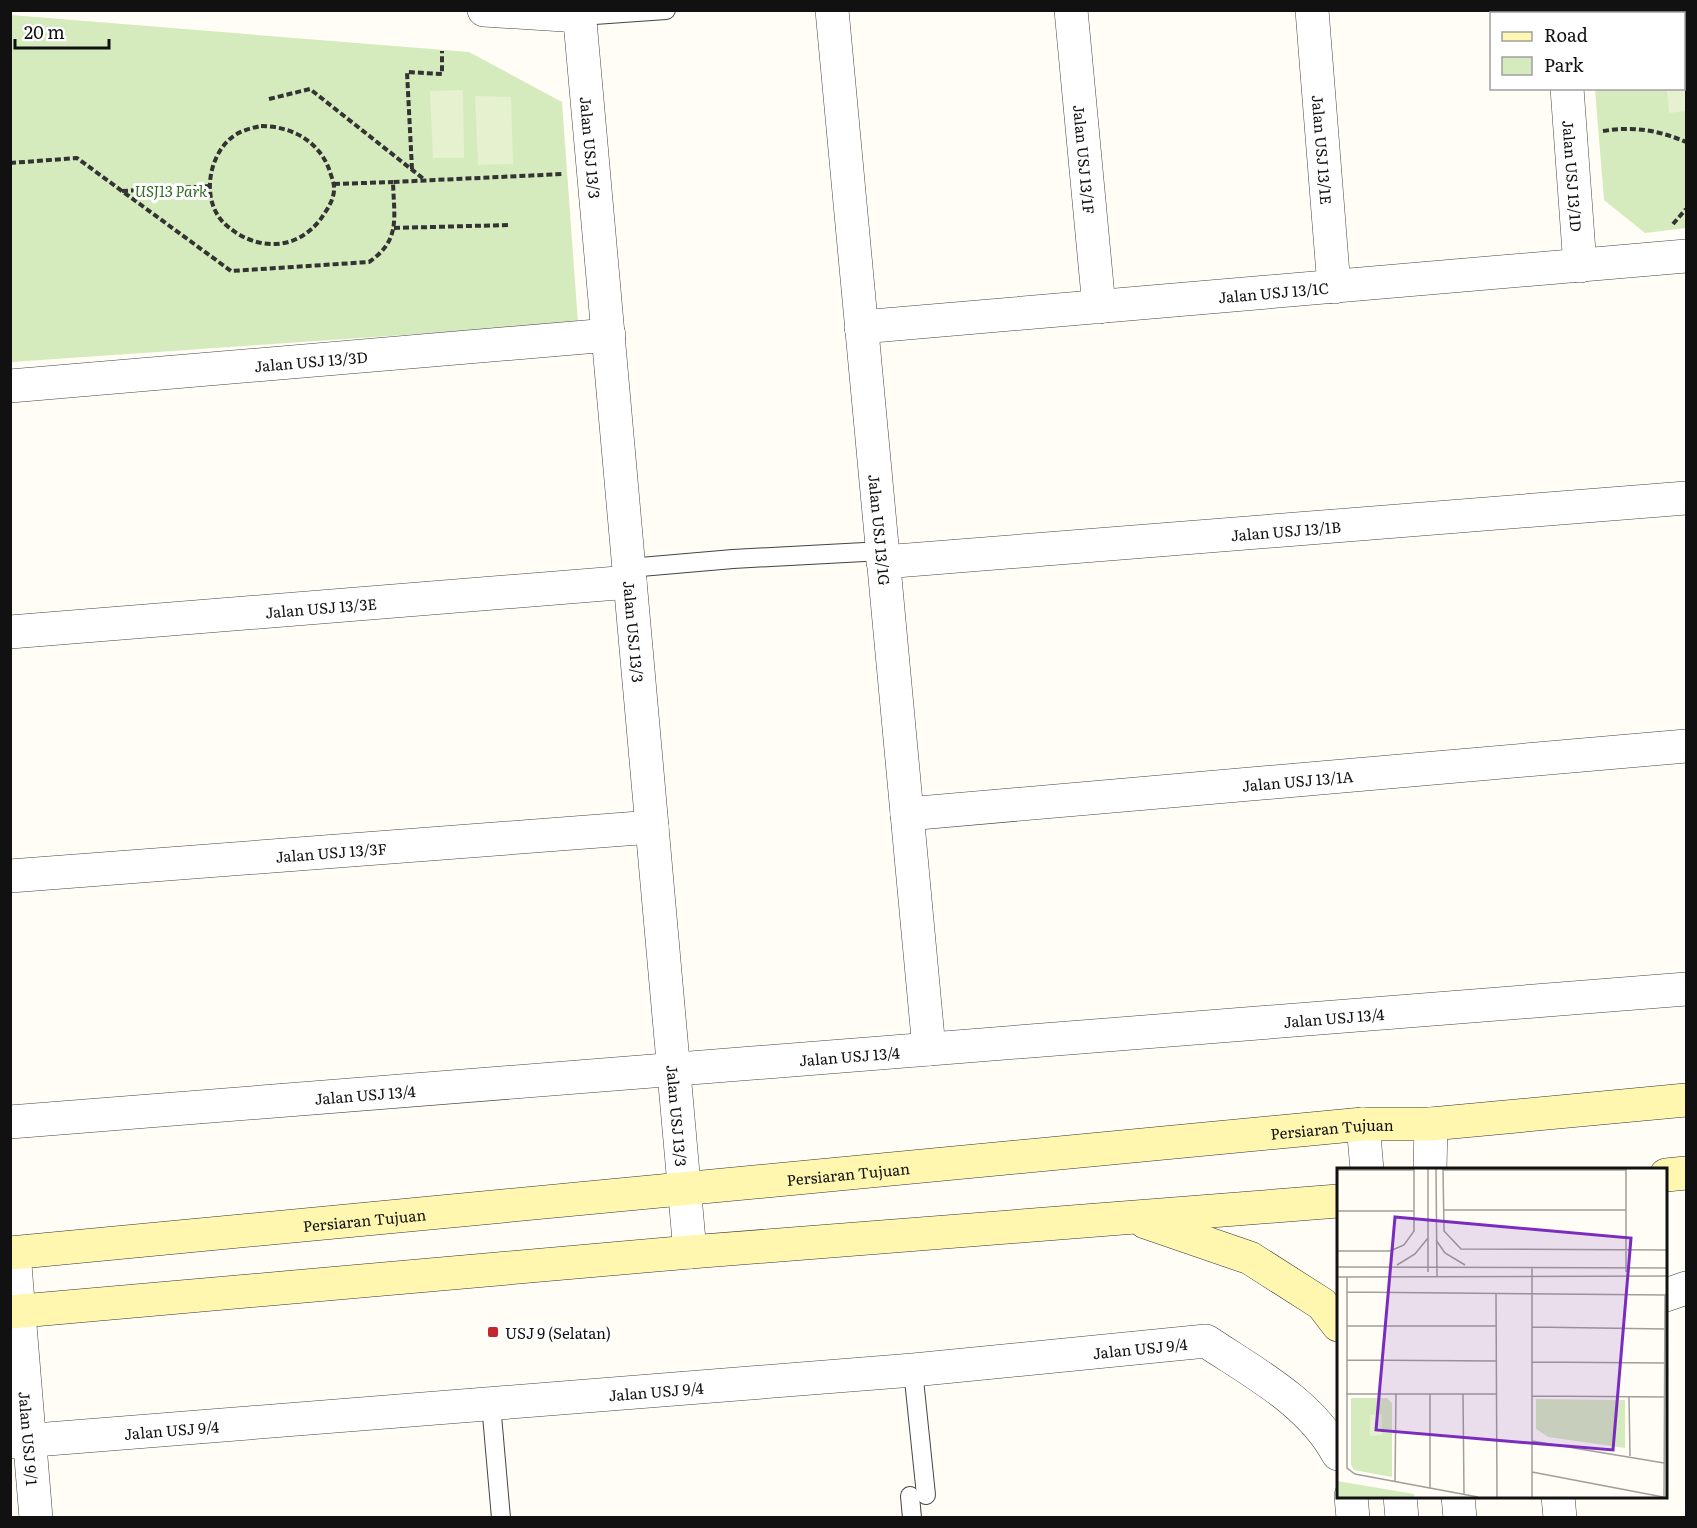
<svg xmlns="http://www.w3.org/2000/svg" width="1697" height="1528" font-family="Literata,serif">
  <rect width="100%" height="100%" fill="#fffdf5"/>
  <!-- green -->
  <g fill="#d5ebbd">
    <polygon points="1587,11 1686,11 1686,228 1645,233 1604,200 1595,89 1684,88 1684,14 1588,14"/>
    <polygon points="11,15 469,52 562,102 578,323 11,362"/>
  </g>
  <!-- pitch -->
  <g fill="#e6f2cf">
    <polygon points="1659,11 1686,11 1686,111 1669,113 1667,89 1684,88 1684,14 1659,13"/>
    <polygon points="463,90 464,158 433,158 430,91"/>
    <polygon points="475,96 511,97 513,164 478,165"/>
  </g>
  <g fill="none" stroke-linecap="round" stroke-linejoin="round">
    <defs>
      <g id="service">
        <polyline points="580,16 666,10"/>
        <polyline points="629,568 733,559 883,551"/>
        <polyline points="913,1370 926,1495"/>
        <polyline points="491,1404 501,1518"/>
        <polyline points="910,1496 912,1518"/>
      </g>
      <g id="minor">
        <polyline points="484,10 580,16"/>
        <path id="s1" d="M579,10l111,1242"/>
        <path id="s2" d="M832,10l97,1039"/>
        <path id="s3" d="M1071,10l28,297"/>
        <path id="s4" d="M1312,10l22,277"/>
        <polyline points="1561,10 1561,14"/>
        <path id="s5" d="M1567,88l13,178"/>
        <path id="s6" d="M861,327l825,-71"/>
        <path id="s7" d="M10,386l599,-51"/>
        <path id="s8" d="M883,562l803,-64"/>
        <path id="s9" d="M10,632l620,-50"/>
        <path id="s10" d="M907,814l779,-68"/>
        <path id="s11" d="M10,876l642,-49"/>
        <path id="s12" d="M10,1122l1676,-133"/>
        <path id="s13" d="M14,1253l22,265"/>
        <polyline points="1666,1295 1686,1288"/>
        <path id="s14" d="M10,1442l903,-72 293,-29c48,32 104,61 132,113"/>
        <polyline points="1351,1496 1353,1518"/>
        <polyline points="1558,1496 1560,1518"/>
      </g>
      <g id="tertiary">
        <polyline points="1363,1124 1367,1170"/>
        <polyline points="1430,1170 1431,1124"/>
        <polyline points="1400,1496 1402,1518"/>
        <polyline points="1458,1496 1460,1518"/>
      </g>
      <g id="secondary">
        <polyline points="1666,1175 1686,1173"/>
        <polyline points="1145,1222 1250,1258 1322,1304 1338,1325"/>
        <path id="s15" d="M10,1253l1353,-129h68l255,-24"/>
        <polyline points="10,1312 690,1252 1338,1201"/>
      </g>
    </defs>
    <!-- service casing -->
    <use href="#service" stroke="#444" stroke-width="20"/>
    <!-- minor casing -->
    <use href="#minor" stroke="#444" stroke-width="34"/>
    <!-- tertiary casing -->
    <use href="#tertiary" stroke="#444" stroke-width="34"/>
    <!-- secondary casing -->
    <use href="#secondary" stroke="#333" stroke-width="34"/>
    <!-- path -->
    <g stroke="#333" stroke-width="4" stroke-dasharray="6 3" stroke-linecap="butt">
      <polyline points="269,99 310,89 425,180"/>
      <path d="M261,126c29,0 57,14 68,43 2,7 6,15 5,22 -1,11 -8,20 -14,29 -26,33 -67,30 -95,4 -25,-23 -17,-71 10,-89 8,-5 17,-7 26,-9z"/>
      <path d="M1603,131c30,-5 55,-1 83,11"/>
      <path d="M10,163l67,-5 154,113 138,-9c32,-22 25,-44 24,-80l170,-8"/>
      <polyline points="412,169 407,72 442,74 442,51"/>
      <polyline points="334,184 393,182"/>
      <polyline points="122,191 211,186"/>
      <polyline points="1673,224 1686,209"/>
      <polyline points="394,228 508,225"/>
    </g>
    <!-- service -->
    <use href="#service" stroke="#fff" stroke-width="18"/>
    <!-- minor -->
    <use href="#minor" stroke="#fff" stroke-width="33"/>
    <!-- tertiary -->
    <use href="#tertiary" stroke="#fff" stroke-width="33"/>
    <!-- secondary -->
    <use href="#secondary" stroke="#fff6b0" stroke-width="33"/>
  </g>
  <!-- markers -->
  <rect fill="#c4262e" stroke="#fff" stroke-width="2" x="487" y="1326" width="12" height="12" rx="3"/>
  <g text-anchor="middle" dominant-baseline="central" stroke-width="6" stroke-linejoin="round" paint-order="stroke">
    <!-- street labels -->
    <g font-size="15" fill="#111" stroke="#fff">
      <text stroke="none"><textPath href="#s1" startOffset="138">Jalan USJ 13/3</textPath></text>
      <text stroke="none"><textPath href="#s4" startOffset="140">Jalan USJ 13/1E</textPath></text>
      <text stroke="none"><textPath href="#s3" startOffset="150">Jalan USJ 13/1F</textPath></text>
      <text stroke="none"><textPath href="#s5" startOffset="88">Jalan USJ 13/1D</textPath></text>
      <text stroke="none"><textPath href="#s6" startOffset="414">Jalan USJ 13/1C</textPath></text>
      <text stroke="none"><textPath href="#s7" startOffset="302">Jalan USJ 13/3D</textPath></text>
      <text stroke="none"><textPath href="#s2" startOffset="522">Jalan USJ 13/1G</textPath></text>
      <text stroke="none"><textPath href="#s8" startOffset="404">Jalan USJ 13/1B</textPath></text>
      <text stroke="none"><textPath href="#s9" startOffset="312">Jalan USJ 13/3E</textPath></text>
      <text stroke="none"><textPath href="#s1" startOffset="624">Jalan USJ 13/3</textPath></text>
      <text stroke="none"><textPath href="#s10" startOffset="392">Jalan USJ 13/1A</textPath></text>
      <text stroke="none"><textPath href="#s11" startOffset="322">Jalan USJ 13/3F</textPath></text>
      <text stroke="none"><textPath href="#s12" startOffset="1328">Jalan USJ 13/4</textPath></text>
      <text stroke="none"><textPath href="#s12" startOffset="842">Jalan USJ 13/4</textPath></text>
      <text stroke="none"><textPath href="#s12" startOffset="356">Jalan USJ 13/4</textPath></text>
      <text stroke="none"><textPath href="#s1" startOffset="1110">Jalan USJ 13/3</textPath></text>
      <text stroke="none"><textPath href="#s15" startOffset="1328">Persiaran Tujuan</textPath></text>
      <text stroke="none"><textPath href="#s15" startOffset="842">Persiaran Tujuan</textPath></text>
      <text stroke="none"><textPath href="#s15" startOffset="356">Persiaran Tujuan</textPath></text>
      <text stroke="none"><textPath href="#s14" startOffset="1134">Jalan USJ 9/4</textPath></text>
      <text stroke="none"><textPath href="#s14" startOffset="648">Jalan USJ 9/4</textPath></text>
      <text stroke="none"><textPath href="#s14" startOffset="162">Jalan USJ 9/4</textPath></text>
      <text stroke="none"><textPath href="#s13" startOffset="186">Jalan USJ 9/1</textPath></text>
    </g>
    <!-- park labels -->
    <g font-size="15" font-style="italic" fill="#2f6b1f" stroke="#fff">
      <text x="171" y="190">USJ13 Park</text>
    </g>
    <!-- poi labels -->
    <g font-size="15" fill="#111" stroke="#fff" text-anchor="start">
      <text x="505" y="1332">USJ 9 (Selatan)</text>
    </g>
  </g>
  <!-- overview -->
  <g transform="translate(1337 1168)">
    <rect width="330" height="330" fill="#fffdf5"/>
    <path d="M14,230h36l5,5v74l-38,-7 -3,-5zM199,231l89,1v48l-77,-11 -12,-8zM0,313l77,13v3h-77z" fill="#d5ebbd"/>
    <path d="M45,246v21l-12,1v-21z" fill="#e6f2cf"/>
    <path fill="none" stroke="#a09f9a" stroke-width="1.5" d="M91,1v103M99,1l1,108M106,1l1,62 17,18 206,1M0,2h77M106,2h183M106,42h183M0,43h77M99,72l9,13 20,12M330,82v-76M0,83h53l14,-6 10,-14v-62M60,97l18,-11 13,-16M0,99l330,1M195,100v229M289,104v-103M0,109l330,-1M10,109v191l8,6 123,23M10,124l320,3M159,125l1,204M10,158h149M195,159l133,2M10,192l150,1M195,194l133,1M9,226h151M126,226l1,101M195,228l133,1M292,229l1,59M195,273l132,22M195,304l131,25M58,314l1,-88M93,321v-95M327,329l1,-202"/>
    <path fill="#7b2cbf" fill-opacity="0.15" stroke="#7b2cbf" stroke-width="3" d="M58,49l236,21 -18,212 -237,-20z"/>
    <rect width="330" height="330" fill="none" stroke="#111" stroke-width="3"/>
  </g>
  <!-- border -->
  <rect width="1697" height="1528" fill="none" stroke="#111111" stroke-width="24"/>
  <!-- legend -->
  <rect x="1490" y="12" width="195" height="78" fill="#ffffff" stroke="#a0a0a0" stroke-width="1.5"/>
  <rect x="1502" y="32" width="30" height="9" fill="#fff6b0" stroke="#a0a0a0" stroke-width="1.5"/>
  <text x="1544" y="42" font-size="18" fill="#111111">Road</text>
  <rect x="1502" y="57" width="30" height="18" fill="#d5ebbd" stroke="#a0a0a0" stroke-width="1.5"/>
  <text x="1544" y="72" font-size="18" fill="#111111">Park</text>
  <!-- scale -->
  <path d="M15 39v9h94v-9" fill="none" stroke="#111111" stroke-width="3"/>
  <text x="24" y="39" font-size="18" fill="#111111" stroke="#ffffff" stroke-width="4.5" paint-order="stroke">20 m</text>
</svg>
